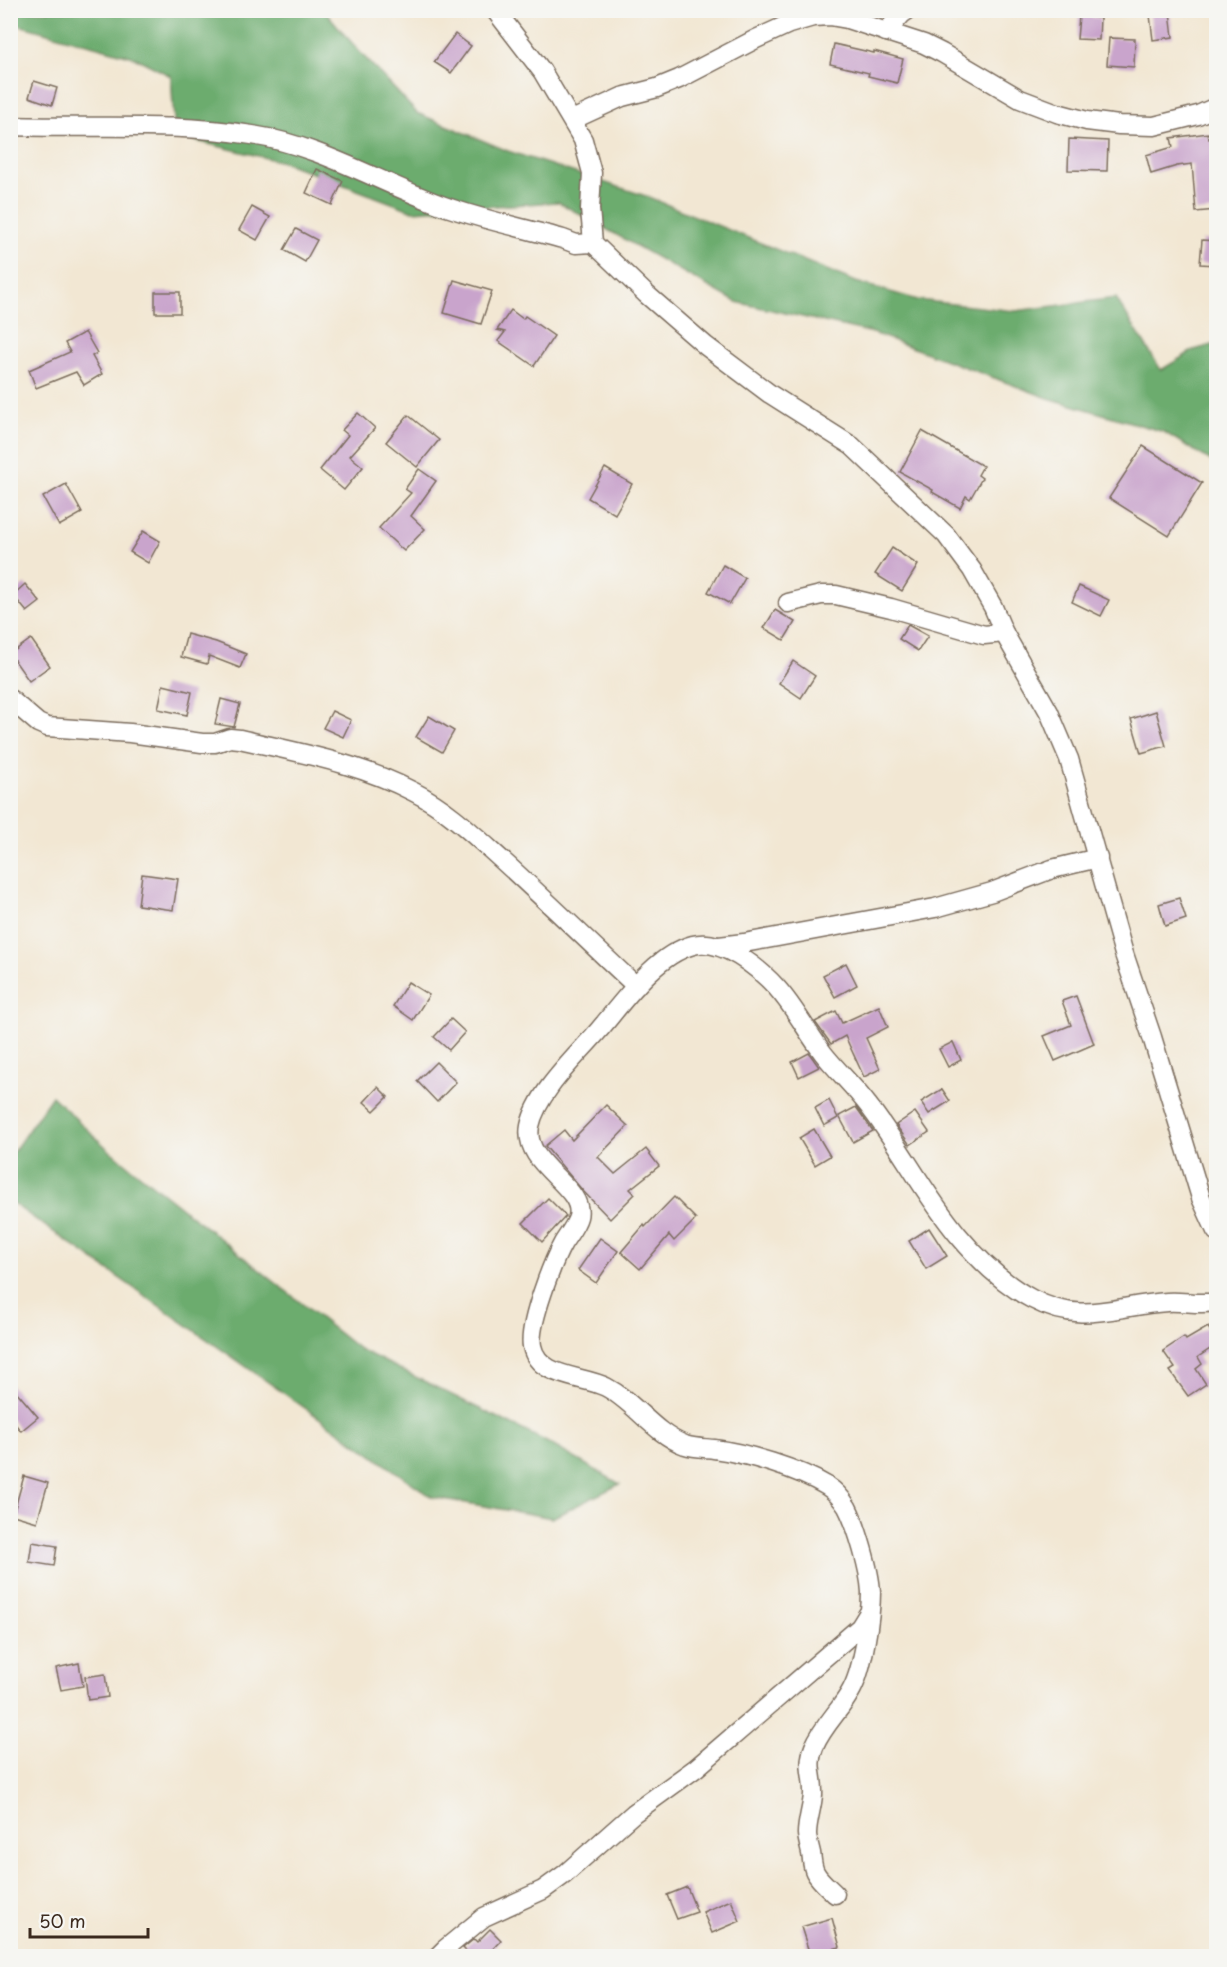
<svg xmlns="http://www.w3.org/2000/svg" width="1227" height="1967" font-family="'Playpen Sans',sans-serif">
  <rect width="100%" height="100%" fill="#f6f6f2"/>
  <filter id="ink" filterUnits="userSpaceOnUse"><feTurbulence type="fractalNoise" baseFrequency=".0167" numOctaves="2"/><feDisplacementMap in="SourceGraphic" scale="12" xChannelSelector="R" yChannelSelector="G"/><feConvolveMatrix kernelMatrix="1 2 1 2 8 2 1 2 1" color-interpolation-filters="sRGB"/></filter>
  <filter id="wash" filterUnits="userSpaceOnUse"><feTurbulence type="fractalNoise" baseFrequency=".008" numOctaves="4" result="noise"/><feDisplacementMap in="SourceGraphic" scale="24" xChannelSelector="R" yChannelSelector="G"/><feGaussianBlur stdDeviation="1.35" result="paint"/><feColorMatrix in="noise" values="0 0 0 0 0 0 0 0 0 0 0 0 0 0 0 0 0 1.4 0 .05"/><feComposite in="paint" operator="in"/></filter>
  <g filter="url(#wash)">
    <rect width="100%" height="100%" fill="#f2e7d3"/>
    <!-- forest -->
    <g fill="#6cac6e" stroke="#546b46" stroke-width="1.5">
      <polygon points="10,11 325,11 358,50 417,113 508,151 646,196 856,282 918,300 1015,311 1116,298 1161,370 1194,350 1216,344 1216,464 1164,432 1048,398 873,333 736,302 558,202 413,211 283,162 175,136 171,76 134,57 11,23"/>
      <polygon points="52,1096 109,1150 359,1349 543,1440 620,1484 552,1518 432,1497 11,1202 11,1155"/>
    </g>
    <g id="blocks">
      <!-- building -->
      <g fill="#c9a4cc">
        <polygon points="1170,12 1173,37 1153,40 1150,15"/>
        <polygon points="1079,16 1100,18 1099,40 1077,39"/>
        <polygon points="455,34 471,46 451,73 434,62"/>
        <polygon points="1109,38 1135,39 1134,67 1107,65"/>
        <polygon points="834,44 874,53 874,51 903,59 897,83 868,76 869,73 830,64"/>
        <polygon points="34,81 57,88 52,105 29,97"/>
        <polygon points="1208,133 1209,139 1216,136 1216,210 1196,212 1192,164 1177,166 1151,174 1146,155 1173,147 1171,138"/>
        <polygon points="1069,139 1108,141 1107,171 1068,170"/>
        <polygon points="317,169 343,181 332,205 306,193"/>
        <polygon points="252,207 270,217 257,240 239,230"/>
        <polygon points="296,229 317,240 305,262 284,250"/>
        <polygon points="1202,240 1216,241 1216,265 1200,264"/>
        <polygon points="454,280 492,291 481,324 444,313"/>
        <rect x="155" y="292" width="25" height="21"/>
        <polygon points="511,310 523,319 525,316 554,336 534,366 498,341 505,332 497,330"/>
        <polygon points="85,332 97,353 92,356 102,374 84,385 76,372 36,388 29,370 70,352 65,343"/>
        <polygon points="358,413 375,428 350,456 363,467 344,490 320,470 348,435 342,430"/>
        <polygon points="408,415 439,440 417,467 386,442"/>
        <polygon points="922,431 983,466 978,475 982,478 970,499 966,496 960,508 932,492 933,490 900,472"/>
        <polygon points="1143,446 1202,483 1169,536 1109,498"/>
        <polygon points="605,468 632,484 615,514 588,498"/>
        <polygon points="419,469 436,481 411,516 425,529 404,551 379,528 411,493 405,489"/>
        <polygon points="66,484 82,513 59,526 43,497"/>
        <polygon points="143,531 160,541 148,563 130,552"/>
        <polygon points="892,548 918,565 902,591 875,574"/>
        <polygon points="723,565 745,578 730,604 708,592"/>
        <polygon points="25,584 40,602 27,612 13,595"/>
        <polygon points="1079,586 1109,600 1101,616 1072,602"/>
        <polygon points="775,610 795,622 784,640 764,628"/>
        <polygon points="908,625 928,636 918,651 899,639"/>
        <polygon points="187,634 216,642 246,654 240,668 209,656 207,664 181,657"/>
        <polygon points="31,639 50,666 29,681 10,654"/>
        <polygon points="793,661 815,676 801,698 779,683"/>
        <polygon points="163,685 192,692 187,715 158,709"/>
        <polygon points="221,699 240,704 234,727 215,724"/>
        <polygon points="332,711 351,720 343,737 323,728"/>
        <polygon points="1156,711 1166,746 1141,753 1131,719"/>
        <polygon points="429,716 454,731 442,752 416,737"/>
        <polygon points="142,874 178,879 173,910 138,905"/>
        <polygon points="1179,898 1186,919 1165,926 1159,904"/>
        <polygon points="846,963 857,985 835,997 823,975"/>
        <polygon points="408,982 429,995 413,1020 393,1006"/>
        <polygon points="1076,996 1094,1044 1055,1061 1044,1036 1071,1025 1062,1001"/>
        <polygon points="879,1006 888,1027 866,1038 880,1069 864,1077 845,1036 831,1044 815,1022 836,1011 842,1023"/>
        <polygon points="451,1019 465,1032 449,1050 434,1037"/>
        <polygon points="953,1042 961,1060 948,1067 939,1049"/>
        <polygon points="809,1053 819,1067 799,1077 792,1062"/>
        <polygon points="436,1062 456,1082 437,1102 417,1081"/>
        <polygon points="378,1087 388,1097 374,1111 364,1102"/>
        <polygon points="942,1089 950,1101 929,1114 921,1102"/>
        <polygon points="829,1100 838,1118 824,1126 815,1108"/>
        <polygon points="606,1105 628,1126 598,1157 615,1174 646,1149 659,1166 630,1189 635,1194 610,1219 583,1191 545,1146 564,1130 572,1140"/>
        <polygon points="856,1107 873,1131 853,1142 839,1116"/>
        <polygon points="915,1112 929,1132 910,1145 896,1125"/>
        <polygon points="814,1129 830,1156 815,1165 799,1138"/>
        <polygon points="674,1197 696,1219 674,1241 669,1235 640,1269 621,1252 644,1225 645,1227"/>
        <polygon points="548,1198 566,1216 542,1242 523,1223"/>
        <polygon points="929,1228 947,1256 926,1269 909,1241"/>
        <polygon points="600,1238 618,1251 596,1283 578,1270"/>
        <polygon points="1208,1327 1216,1340 1216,1345 1198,1357 1202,1364 1196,1369 1206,1384 1188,1396 1170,1371 1175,1368 1163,1351 1184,1337 1186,1340"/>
        <polygon points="10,1384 38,1417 21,1431 10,1418"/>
        <polygon points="24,1476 48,1483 37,1522 13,1515"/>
        <polygon points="32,1542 57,1546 54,1566 29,1562"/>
        <polygon points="79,1663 83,1686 61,1690 56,1668"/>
        <polygon points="105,1674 108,1697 88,1700 85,1677"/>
        <polygon points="687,1887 697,1912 677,1919 667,1895"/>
        <polygon points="731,1900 740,1921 712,1933 703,1912"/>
        <polygon points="832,1918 840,1947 810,1955 801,1927"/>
        <polygon points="490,1929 501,1940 489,1953 493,1956 464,1956 468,1953 463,1948 474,1939 477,1942"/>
      </g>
    </g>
  </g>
  <g filter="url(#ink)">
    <use href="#blocks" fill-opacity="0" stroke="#7b6c5d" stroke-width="1.5"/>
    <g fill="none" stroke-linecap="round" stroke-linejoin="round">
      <defs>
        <g id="minor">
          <polyline points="495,10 542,71 583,140 592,173 590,209 593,243 646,294 706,346 770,394 852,446 946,535 972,570 993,607 1004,633 1049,712 1069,759 1124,954 1152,1037 1201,1198 1216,1231"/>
          <polyline points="886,32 902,14 908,10"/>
          <polyline points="572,120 622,97 657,88 679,79 756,39 789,24 813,17 830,16 847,19 924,44 942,53 1020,99 1057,113 1087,121 1119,125 1154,126 1198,115 1216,107"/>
          <path d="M10,126c81,3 162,-4 242,9 65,10 123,45 184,68 41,16 85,24 127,36l13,5 17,-1"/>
          <polyline points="788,603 821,595 836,595 891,608 984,635 1004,633"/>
          <path d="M10,699l28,24 9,4 83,6 72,10h13l15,-5 10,1c59,14 119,24 174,53 34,17 61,44 89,69 45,41 89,84 133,125"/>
          <polyline points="719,946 744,943 935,908 992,892 1052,869 1098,858"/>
          <path d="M835,1894c-6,-6 -16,-14 -20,-22 -3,-6 -3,-13 -4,-19 -1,-4 -4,-16 -4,-19 0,-13 5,-26 6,-39 1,-20 -7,-28 1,-48 9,-22 28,-38 38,-58 11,-21 19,-73 19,-97 -1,-21 -14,-66 -24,-85 -5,-8 -12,-16 -20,-21 -28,-17 -81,-33 -113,-37 -9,-1 -19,-1 -29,-4 -32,-12 -50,-43 -79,-58 -24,-12 -68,-9 -74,-41 -4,-21 21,-85 31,-103 5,-8 13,-18 15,-26 8,-31 -56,-51 -48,-91 7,-34 47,-70 69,-96 24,-28 56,-75 94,-85 28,-8 66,23 84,43 18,20 30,44 46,65 14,18 31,33 45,52 32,41 57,91 90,130 20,24 47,50 74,64 51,27 84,6 135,3 17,-1 33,3 49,0"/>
          <polyline points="438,1956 445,1949 484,1917 543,1890 565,1874 634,1813 696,1768 860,1627 868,1614"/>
        </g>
      </defs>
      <!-- minor casing -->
      <use href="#minor" stroke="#7b6c5d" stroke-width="21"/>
      <!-- minor -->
      <use href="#minor" stroke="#fff" stroke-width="18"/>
    </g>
  </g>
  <!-- margin -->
  <rect width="1227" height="1967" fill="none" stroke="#f6f6f2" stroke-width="36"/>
  <!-- scale -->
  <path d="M30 1928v9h118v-9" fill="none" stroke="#3b2a1e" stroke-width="3"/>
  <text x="39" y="1928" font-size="18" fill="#3b2a1e" stroke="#f6f6f2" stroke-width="4.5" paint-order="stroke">50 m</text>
</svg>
